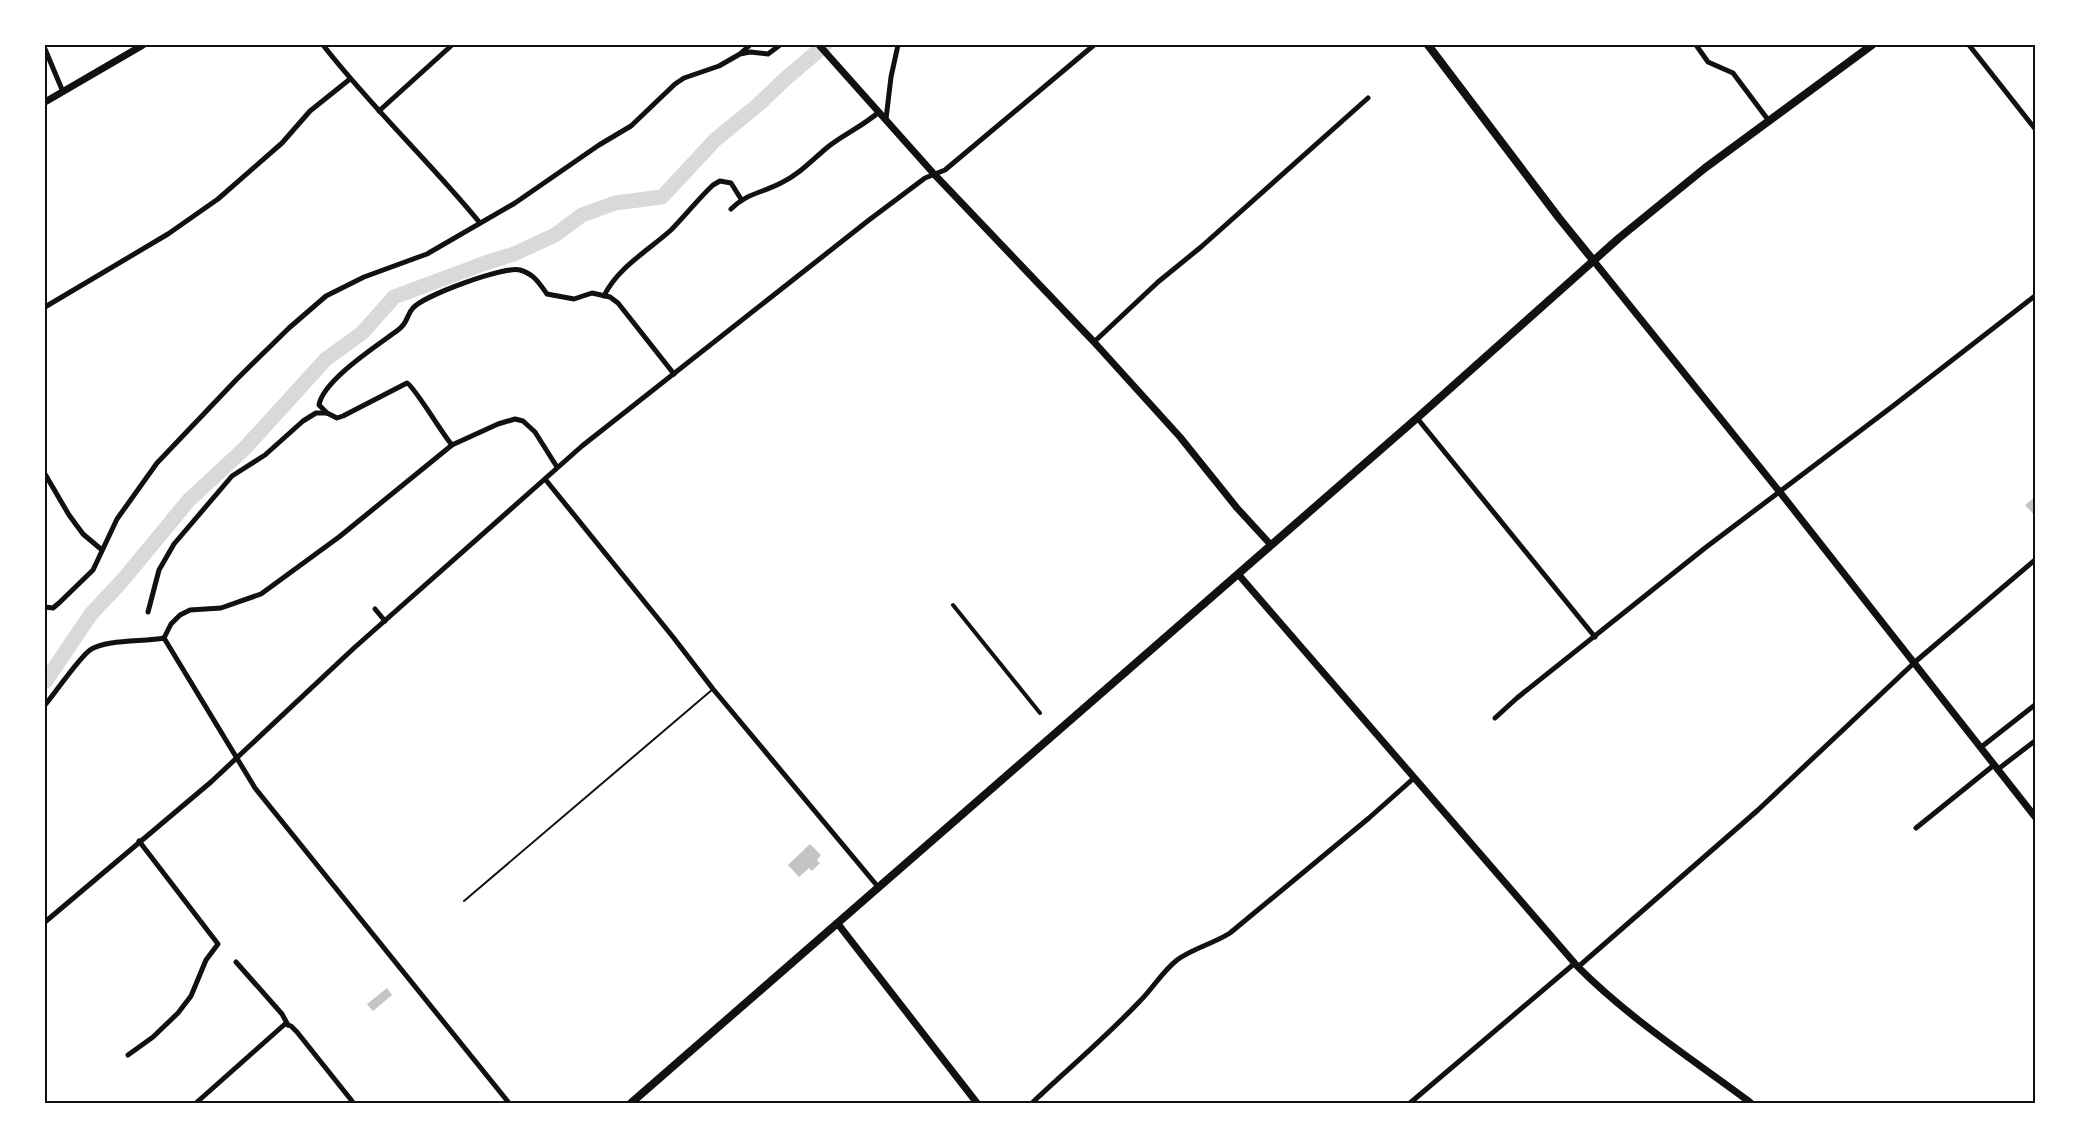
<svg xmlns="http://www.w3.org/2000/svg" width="2081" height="1148" font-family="Inter,sans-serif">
  <rect width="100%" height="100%" fill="#fff"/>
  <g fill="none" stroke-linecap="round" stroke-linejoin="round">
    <!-- river -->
    <polyline stroke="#d9d9d9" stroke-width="15" points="45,682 91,614 122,581 189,500 244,449 326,359 362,333 394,297 488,262 514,254 555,235 582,215 615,203 662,197 715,140 759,104 784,80 825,45"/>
  </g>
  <!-- building -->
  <g fill="#c4c4c4">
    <polygon points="2036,496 2036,517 2025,505"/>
    <polygon points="810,844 821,855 817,860 820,863 812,871 809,868 799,877 788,865"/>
    <polygon points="387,988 392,995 373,1011 367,1004"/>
  </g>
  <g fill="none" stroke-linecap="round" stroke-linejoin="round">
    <!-- service -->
    <polyline stroke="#111" stroke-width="2" points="464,901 713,689"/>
    <!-- pedestrian -->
    <polyline stroke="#111" stroke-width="4" points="953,605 1040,713"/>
    <!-- minor -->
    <g stroke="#111" stroke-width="5">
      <path d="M323,45c49,63 107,117 157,178"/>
      <polyline points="1696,45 1708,62 1733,73 1769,121"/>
      <polyline points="1969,45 2036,130"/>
      <polyline points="45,49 63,92"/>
      <polyline points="741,53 750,45"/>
      <polyline points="379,111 452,45"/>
      <polyline points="886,119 891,77 898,45"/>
      <path d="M731,209c16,-16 31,-16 50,-26 19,-9 32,-24 48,-37 16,-12 35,-21 50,-34"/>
      <path d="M604,296c13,-28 45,-46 67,-66 15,-15 27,-31 42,-45l7,-4 11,2 10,16"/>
      <polyline points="45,307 168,234 218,199 282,143 310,111 350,79"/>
      <polyline points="1094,342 1158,282 1201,247 1368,98"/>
      <path d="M327,413l-8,-8c4,-25 59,-60 79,-75 11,-8 8,-15 15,-22 12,-13 91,-42 107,-38 14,4 19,13 27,24l27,5 18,-6 18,4 8,6 56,71"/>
      <polyline points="1417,418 1595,637"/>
      <polyline points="45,474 69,515 83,534 102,550"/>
      <polyline points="545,479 673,637 713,689 879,888"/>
      <polyline points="45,607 53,608 59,603 93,570 117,519 157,463 237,379 289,328 326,296 364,277 427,254 515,203 599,145 631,126 675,84 684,78 719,66 740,54 750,52 768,54 780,45"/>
      <polyline points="375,609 385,621"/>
      <path d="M148,612l11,-42 15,-26 58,-68 33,-21 38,-34 13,-8h11l10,5 6,-2 64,-33c7,3 36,52 45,62"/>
      <polyline points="164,638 171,624 180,615 190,610 221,608 261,594 339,537 452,445 498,424 515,419 523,421 535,432 557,467"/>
      <path d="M45,705c11,-13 33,-46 45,-55 16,-11 54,-8 74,-12l91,150 254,315"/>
      <polyline points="1495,718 1517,698 1705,548 1893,406 2036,295"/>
      <polyline points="1980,748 2036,704"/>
      <polyline points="1997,770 2036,740"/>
      <polyline points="1916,828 1994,765"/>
      <polyline points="45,922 211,782 354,648 582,446 869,220 925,178 945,170 1094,45"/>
      <polyline points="236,962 282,1014 288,1025"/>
      <polyline points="1578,967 1758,810 1915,662 2036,559"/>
      <polyline points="128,1055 153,1037 178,1013 191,996 206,960 218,944 139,841"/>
      <polyline points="196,1103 285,1024 291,1026 297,1032 352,1101"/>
      <path d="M1032,1103c36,-34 74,-66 108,-102 13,-13 22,-29 37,-41 16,-12 36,-16 53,-27l139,-115 45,-40"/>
      <polyline points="1410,1103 1575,963"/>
    </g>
    <!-- tertiary -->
    <g stroke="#111" stroke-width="7">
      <polyline points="819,45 934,174 1094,342 1180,437 1237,508 1271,545"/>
      <polyline points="45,102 143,45"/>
      <polyline points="1593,260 1779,491 2036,818"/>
      <path d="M1238,574l340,393c52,52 114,92 173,136"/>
      <polyline points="838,924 977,1103"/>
    </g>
    <!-- secondary -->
    <polyline stroke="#111" stroke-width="8" points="1428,45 1559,218 1593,260"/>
    <!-- primary -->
    <polyline stroke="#111" stroke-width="8" points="631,1103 1417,418 1619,238 1705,168 1872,45"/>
  </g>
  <!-- border -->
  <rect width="2081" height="1148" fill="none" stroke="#ffffff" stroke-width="93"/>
  <rect x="46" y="46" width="1988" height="1056" fill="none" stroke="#111" stroke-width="2"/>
</svg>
